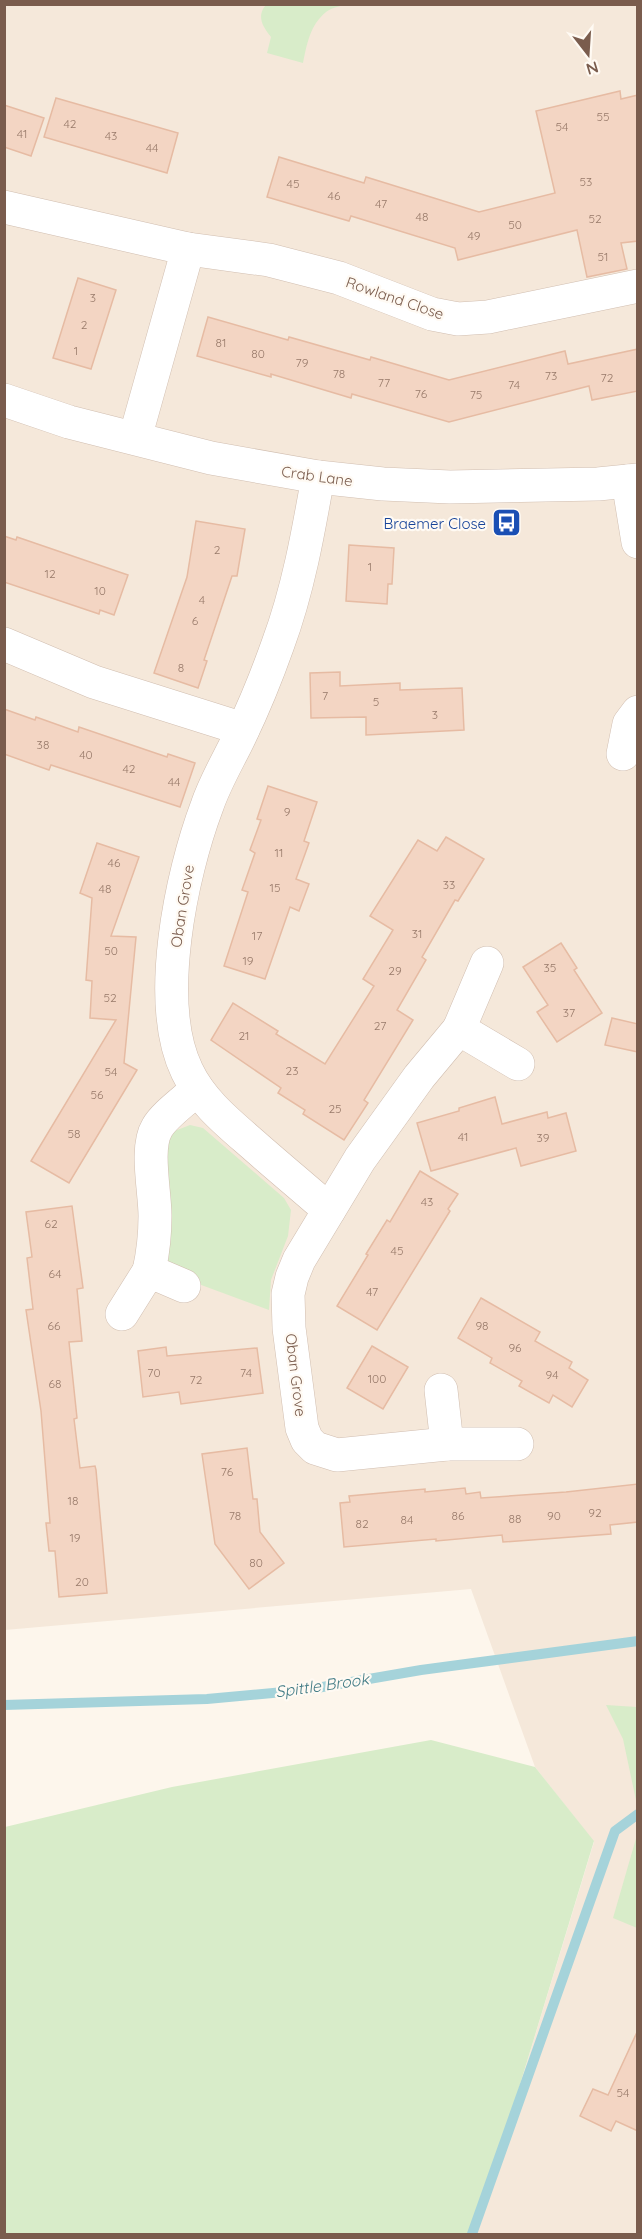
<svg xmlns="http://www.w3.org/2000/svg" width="642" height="2239" font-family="Quicksand,sans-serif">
  <rect width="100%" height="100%" fill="#fdf6ec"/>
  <!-- residential -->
  <polygon fill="#f5e8da" points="5,5 637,5 637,2234 468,2234 481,2213 594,1842 535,1767 471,1589 5,1630"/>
  <!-- green -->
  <g fill="#d8ecc9">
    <path d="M266,5v-1l77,1c-5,2 -12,3 -17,7 -16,13 -19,32 -23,51l-36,-10 4,-16c-8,-10 -15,-21 -5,-32z"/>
    <polygon points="190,1125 203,1128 284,1198 291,1210 288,1236 271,1280 269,1310 177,1276 170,1266 164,1255 166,1147 172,1132"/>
    <polygon points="606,1705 637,1707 637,1805 623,1739"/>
    <polygon points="431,1740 535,1767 594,1841 481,2213 468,2234 5,2234 5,1827 172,1787"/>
    <polygon points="637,1835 637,1928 613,1918"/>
  </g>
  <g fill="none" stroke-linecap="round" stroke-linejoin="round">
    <!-- stream -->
    <g stroke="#a5d3da" stroke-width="10">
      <polyline points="4,1705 207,1699 305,1690 421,1670 638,1641"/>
      <polyline points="472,2234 615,1831 638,1814"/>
    </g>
  </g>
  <!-- building -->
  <g fill="#f3d5c3" stroke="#e6bba3" stroke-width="1.5">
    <polygon points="620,91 621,99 638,95 638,241 621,243 627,269 587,277 577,230 458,260 455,248 351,216 349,221 267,197 279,157 364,183 366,177 479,212 555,193 536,111"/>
    <polygon points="56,98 178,133 167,173 44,137"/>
    <polygon points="4,105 44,118 31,156 4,147"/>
    <polygon points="78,278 116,290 91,369 53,358"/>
    <polygon points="208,317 288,340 289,337 370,360 371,357 449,380 565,351 568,364 638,349 638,391 592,400 589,386 449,422 352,394 351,398 271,374 271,377 197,356"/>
    <polygon points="196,521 245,529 237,576 232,576 204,660 207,661 198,688 154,673 187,577"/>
    <polygon points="4,536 16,540 17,537 128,575 114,615 100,610 99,614 4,582"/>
    <polygon points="349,545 394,548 392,584 388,584 387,604 346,601"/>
    <polygon points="340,672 340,686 400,683 400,690 462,688 464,730 366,735 366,717 311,718 310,673"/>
    <polygon points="4,709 35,720 36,717 78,732 79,727 167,757 168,754 195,763 180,807 51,765 49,770 4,754"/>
    <polygon points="268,786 317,802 304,841 309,843 296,879 309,884 299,911 290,907 265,979 224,966 248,892 242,890 255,853 250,850 261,820 257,819"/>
    <polygon points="446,837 484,859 458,901 455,900 422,957 426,960 397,1010 413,1020 364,1100 368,1103 344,1140 303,1114 305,1110 278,1093 281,1088 211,1040 233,1003 278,1031 276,1034 325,1064 374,986 363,979 393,930 370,916 418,840 437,851"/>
    <polygon points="97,843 139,857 111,936 136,937 124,1063 137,1070 69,1183 31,1161 116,1020 90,1018 92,981 86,980 92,898 80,893"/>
    <polygon points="561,943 577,968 574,970 602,1013 557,1042 537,1012 548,1005 523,967"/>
    <polygon points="612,1018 638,1024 638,1052 605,1045"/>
    <polygon points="495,1097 502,1124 547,1112 548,1118 566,1113 576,1151 521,1166 516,1148 431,1171 417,1123 459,1111 459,1108"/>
    <polygon points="420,1171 458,1194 448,1209 450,1211 377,1330 337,1306 368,1255 366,1254 387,1220 390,1222"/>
    <polygon points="72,1206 83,1288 77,1289 82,1341 69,1342 77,1418 74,1419 80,1468 95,1466 96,1470 107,1593 59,1597 55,1551 49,1551 46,1523 50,1523 41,1411 26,1310 33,1309 27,1258 32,1257 26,1212"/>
    <polygon points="481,1298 540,1332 535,1341 572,1362 569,1368 588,1380 572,1407 553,1395 549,1403 519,1386 522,1381 490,1363 492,1358 458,1338"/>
    <polygon points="372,1346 408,1367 383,1409 347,1388"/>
    <polygon points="166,1347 167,1356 257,1348 263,1393 181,1404 179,1392 143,1397 138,1351"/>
    <polygon points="247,1448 253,1499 257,1499 260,1532 284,1563 249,1589 215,1544 202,1454"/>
    <polygon points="638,1484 638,1522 610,1525 611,1534 503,1542 502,1535 436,1541 436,1539 344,1547 340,1503 350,1502 349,1496 425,1489 425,1492 465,1488 466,1494 480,1492 481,1498 566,1492"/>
    <polygon points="638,2030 638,2131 616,2121 611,2131 580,2116 593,2089 608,2095"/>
  </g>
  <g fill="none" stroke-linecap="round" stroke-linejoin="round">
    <defs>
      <g id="minor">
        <polyline points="4,207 188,249 269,260 339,278 432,314 458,319 488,317 638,286"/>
        <polyline points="4,400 69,422 211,458 318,477 383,484 450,487 598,484 638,480"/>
        <polyline points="135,438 188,249"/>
        <path d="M318,477c-10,57 -20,113 -40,167 -11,31 -24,63 -38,92 -11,23 -25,46 -33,70 -26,69 -53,197 -20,265 15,32 44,54 70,77 24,21 48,41 72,62"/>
        <polyline points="628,481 638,542"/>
        <polyline points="4,644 94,682 243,729"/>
        <polyline points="623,754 629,724 638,712"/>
        <polyline points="487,963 459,1029 518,1064"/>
        <path d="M149,1271c4,-18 6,-36 6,-55 0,-25 -10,-68 2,-88 7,-13 29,-28 40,-39"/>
        <polyline points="122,1314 149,1271 184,1286"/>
        <polyline points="441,1390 447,1444 517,1444"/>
        <polyline points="447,1444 337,1455 315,1448 307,1440 302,1428 289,1328 288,1294 292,1277 299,1260 360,1159 419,1077 459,1029"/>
      </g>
    </defs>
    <!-- minor casing -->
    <use href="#minor" stroke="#d1beb0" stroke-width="34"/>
    <!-- minor -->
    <use href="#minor" stroke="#fff" stroke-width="33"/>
  </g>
  <!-- icons -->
  <defs>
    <symbol id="bus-square" viewBox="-11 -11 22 22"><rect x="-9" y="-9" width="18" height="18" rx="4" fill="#1a4fb4" stroke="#fffaf3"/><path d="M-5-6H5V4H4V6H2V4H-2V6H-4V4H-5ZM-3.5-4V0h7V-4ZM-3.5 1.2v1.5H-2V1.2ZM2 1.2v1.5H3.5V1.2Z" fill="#fff"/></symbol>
  </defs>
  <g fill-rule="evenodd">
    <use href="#bus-square" x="490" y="506" width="33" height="33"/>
  </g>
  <g text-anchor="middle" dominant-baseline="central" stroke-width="4.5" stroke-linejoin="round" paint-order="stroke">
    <!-- number labels -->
    <g font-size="12" fill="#987a6a">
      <text x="603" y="116">55</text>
      <text x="70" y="123">42</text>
      <text x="562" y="126">54</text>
      <text x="22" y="133">41</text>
      <text x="111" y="135">43</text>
      <text x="152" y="147">44</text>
      <text x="586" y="181">53</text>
      <text x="293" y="183">45</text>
      <text x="334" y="195">46</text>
      <text x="381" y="203">47</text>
      <text x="422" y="216">48</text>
      <text x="595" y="218">52</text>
      <text x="515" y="224">50</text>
      <text x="474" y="235">49</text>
      <text x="603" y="256">51</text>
      <text x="93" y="297">3</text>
      <text x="84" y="324">2</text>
      <text x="221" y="342">81</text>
      <text x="76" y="350">1</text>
      <text x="258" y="353">80</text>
      <text x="302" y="362">79</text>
      <text x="339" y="373">78</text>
      <text x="551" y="375">73</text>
      <text x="607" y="377">72</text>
      <text x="384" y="382">77</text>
      <text x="514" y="384">74</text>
      <text x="421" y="393">76</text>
      <text x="476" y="394">75</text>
      <text x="217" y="549">2</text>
      <text x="370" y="566">1</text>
      <text x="50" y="573">12</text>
      <text x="100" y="590">10</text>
      <text x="202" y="599">4</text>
      <text x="195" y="620">6</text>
      <text x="181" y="667">8</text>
      <text x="325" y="695">7</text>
      <text x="376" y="701">5</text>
      <text x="435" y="714">3</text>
      <text x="43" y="744">38</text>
      <text x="86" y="754">40</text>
      <text x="129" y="768">42</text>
      <text x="174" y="781">44</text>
      <text x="287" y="811">9</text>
      <text x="279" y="852">11</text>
      <text x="114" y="862">46</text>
      <text x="449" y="884">33</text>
      <text x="275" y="887">15</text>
      <text x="105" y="888">48</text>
      <text x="417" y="933">31</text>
      <text x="257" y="935">17</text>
      <text x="111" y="950">50</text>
      <text x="248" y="960">19</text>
      <text x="550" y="967">35</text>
      <text x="395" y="970">29</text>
      <text x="110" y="997">52</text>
      <text x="569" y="1012">37</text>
      <text x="380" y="1025">27</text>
      <text x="244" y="1035">21</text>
      <text x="292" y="1070">23</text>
      <text x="111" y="1071">54</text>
      <text x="97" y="1094">56</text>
      <text x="335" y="1108">25</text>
      <text x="74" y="1133">58</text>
      <text x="463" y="1136">41</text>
      <text x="543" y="1137">39</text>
      <text x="427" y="1201">43</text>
      <text x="51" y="1223">62</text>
      <text x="397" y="1250">45</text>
      <text x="55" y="1273">64</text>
      <text x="372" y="1291">47</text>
      <text x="54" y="1325">66</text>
      <text x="482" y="1325">98</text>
      <text x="515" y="1347">96</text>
      <text x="154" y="1372">70</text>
      <text x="246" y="1372">74</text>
      <text x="552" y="1374">94</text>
      <text x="377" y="1378">100</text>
      <text x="196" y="1379">72</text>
      <text x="55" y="1383">68</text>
      <text x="227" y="1471">76</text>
      <text x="73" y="1500">18</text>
      <text x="595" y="1512">92</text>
      <text x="235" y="1515">78</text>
      <text x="458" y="1515">86</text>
      <text x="554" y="1515">90</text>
      <text x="515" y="1518">88</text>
      <text x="407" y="1519">84</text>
      <text x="362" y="1523">82</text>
      <text x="75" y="1537">19</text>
      <text x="256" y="1562">80</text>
      <text x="82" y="1581">20</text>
      <text x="623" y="2092">54</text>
    </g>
    <!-- street labels -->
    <g font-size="15" fill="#7a5c4d" stroke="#fffaf3">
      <text transform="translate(395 298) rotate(19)">Rowland Close</text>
      <text transform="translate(317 476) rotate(8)">Crab Lane</text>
      <text transform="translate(182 906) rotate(-81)">Oban Grove</text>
      <text transform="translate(296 1375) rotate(83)">Oban Grove</text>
    </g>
    <!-- transit labels -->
    <g font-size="15" fill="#164399" stroke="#fffaf3" text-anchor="end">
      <text x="486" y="523">Braemer Close</text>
    </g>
    <!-- water labels -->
    <g font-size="16" font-style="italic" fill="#437c86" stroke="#fffaf3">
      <text transform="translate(322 1685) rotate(-8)">Spittle Brook</text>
    </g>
  </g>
  <!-- border -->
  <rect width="642" height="2239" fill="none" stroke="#7a5c4d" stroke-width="12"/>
  <!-- north arrow -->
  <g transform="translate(588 54) rotate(163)" stroke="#fffaf3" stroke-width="4.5" paint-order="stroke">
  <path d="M0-4.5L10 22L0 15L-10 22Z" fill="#7a5c4d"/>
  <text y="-9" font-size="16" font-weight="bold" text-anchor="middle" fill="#7a5c4d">N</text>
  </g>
</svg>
